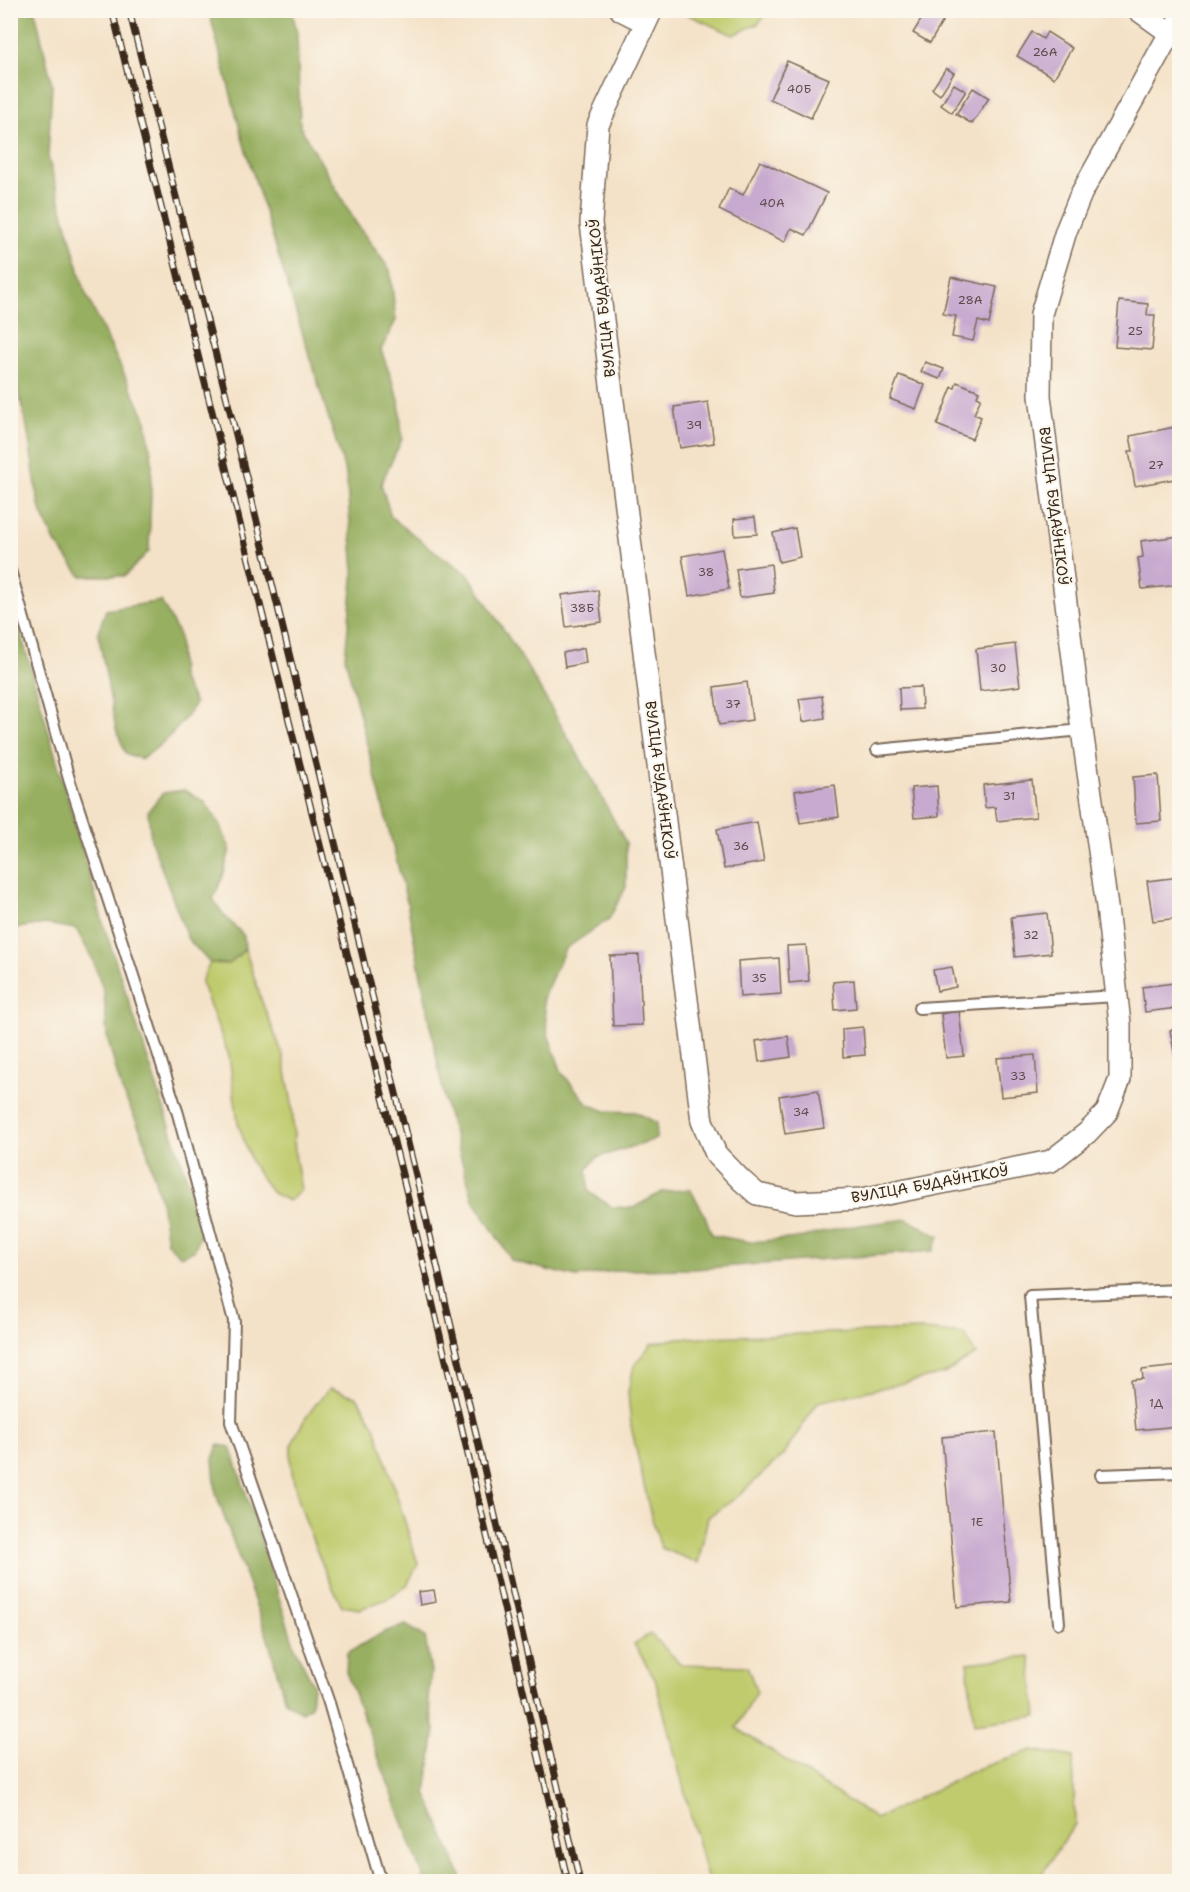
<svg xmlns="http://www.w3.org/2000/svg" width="1190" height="1892" font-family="'Shantell Sans',sans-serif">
  <rect width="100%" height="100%" fill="#fbf7ec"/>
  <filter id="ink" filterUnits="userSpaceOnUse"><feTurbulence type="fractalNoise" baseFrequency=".0167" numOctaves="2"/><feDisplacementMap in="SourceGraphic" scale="12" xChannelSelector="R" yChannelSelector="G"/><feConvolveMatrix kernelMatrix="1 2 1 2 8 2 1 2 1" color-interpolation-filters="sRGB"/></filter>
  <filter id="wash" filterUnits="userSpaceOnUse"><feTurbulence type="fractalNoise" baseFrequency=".008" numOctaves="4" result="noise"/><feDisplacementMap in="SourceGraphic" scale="24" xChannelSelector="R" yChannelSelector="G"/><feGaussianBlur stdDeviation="1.35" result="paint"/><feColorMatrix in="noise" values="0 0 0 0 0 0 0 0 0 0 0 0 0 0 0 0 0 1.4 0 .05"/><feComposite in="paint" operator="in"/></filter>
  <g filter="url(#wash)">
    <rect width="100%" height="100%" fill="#f4e2c8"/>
    <!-- green -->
    <g fill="#bfcb6d" stroke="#7d7a46" stroke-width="1.5">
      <polygon points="688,10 769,10 769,11 758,24 733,35 686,14"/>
      <polygon points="245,949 262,1002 283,1055 292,1104 295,1154 301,1190 289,1201 271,1192 252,1164 238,1123 229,1056 201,982 210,963 229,964"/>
      <polygon points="922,1330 964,1334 976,1354 944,1374 818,1402 784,1454 736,1498 708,1517 698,1563 661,1548 650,1512 631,1426 628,1392 634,1366 651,1344 678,1338"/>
      <path d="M330,1388l27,9 18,29 43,138 -11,21 -20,14 -27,10 -18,-3c-16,-30 -60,-130 -50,-161 7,-21 23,-41 38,-57z"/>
      <polygon points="650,1634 681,1664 747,1666 757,1692 736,1728 876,1819 977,1769 1032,1750 1073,1757 1075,1824 1037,1881 708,1881 655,1679 634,1644"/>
      <polygon points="1030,1656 1037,1716 974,1724 967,1663"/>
    </g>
    <!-- forest -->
    <g fill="#97af60" stroke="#696c3f" stroke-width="1.5">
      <polygon points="10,11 35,11 52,84 48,157 85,292 146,420 152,461 149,551 125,576 81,576 55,542 39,506 27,427 11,361"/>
      <polygon points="209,11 292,11 297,33 300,126 356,223 390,270 396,320 381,350 399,400 402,439 381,484 391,517 429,547 469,575 526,665 590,775 626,843 626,887 609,919 565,949 543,998 548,1034 562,1073 588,1104 605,1111 636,1112 657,1123 656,1139 596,1158 587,1170 589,1192 612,1207 633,1208 662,1192 690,1189 704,1213 712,1235 750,1242 799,1238 846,1227 907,1219 939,1236 933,1251 694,1269 622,1270 576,1277 512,1261 473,1199 446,1107 407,902 345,657 354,571 346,474 243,141"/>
      <polygon points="10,596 103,923 203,1227 194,1251 181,1256 167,1243 161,1202 143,1136 121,1088 107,1037 104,992 92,958 76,929 45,924 11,929"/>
      <path d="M161,601l18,34 2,43 14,25c-15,25 -30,39 -53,56l-16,-5 -10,-25 -18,-97 8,-22z"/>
      <polygon points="184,790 205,802 219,823 230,849 223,876 213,899 223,914 244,936 245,949 229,964 210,963 188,939 151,840 148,811 163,793"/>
      <polygon points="218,1445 231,1447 295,1648 313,1684 311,1706 301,1712 285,1701 268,1639 216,1494 213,1459"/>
      <polygon points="406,1625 425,1637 431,1672 428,1699 435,1730 426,1793 463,1881 425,1881 346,1672 347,1653 384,1632"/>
    </g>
    <g id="blocks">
      <!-- building -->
      <g fill="#c8a9cf">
        <polygon points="927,10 942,10 947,14 930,43 913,33"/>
        <polygon points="1032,32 1043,39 1047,32 1072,48 1054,78 1017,56"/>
        <polygon points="787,61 829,79 811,118 770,99"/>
        <polygon points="946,68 954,73 940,95 932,89"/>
        <polygon points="954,84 966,91 952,113 941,105"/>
        <polygon points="973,88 989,98 972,124 956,114"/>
        <polygon points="760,161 827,193 806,235 791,228 785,242 719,210 729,188 743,195"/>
        <polygon points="951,277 997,287 989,324 978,321 973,341 952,337 956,316 943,314"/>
        <polygon points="1119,301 1148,304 1147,315 1155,315 1152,350 1115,347"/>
        <polygon points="925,362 944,369 940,379 921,372"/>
        <polygon points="899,375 925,385 916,409 890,399"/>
        <polygon points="957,382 979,391 977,396 981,398 974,414 981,417 972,439 937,425 952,387 955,388"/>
        <polygon points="708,402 714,443 680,448 674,407"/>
        <polygon points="1175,427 1180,453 1180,478 1135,486 1129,451 1133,451 1130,436"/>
        <polygon points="755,517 757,534 735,536 734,519"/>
        <polygon points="795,528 800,557 779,562 773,533"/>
        <polygon points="1180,536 1180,585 1142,589 1138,558 1143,557 1141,541"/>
        <polygon points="722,549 729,589 689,596 682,556"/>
        <polygon points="771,564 774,593 740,598 736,569"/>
        <polygon points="598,590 602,622 566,627 562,595"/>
        <polygon points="1015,644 1020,686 980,691 976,649"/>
        <polygon points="584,648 586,663 565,667 563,653"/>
        <polygon points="747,682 752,720 719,725 714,687"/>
        <polygon points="921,687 922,709 900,710 899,688"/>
        <polygon points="822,696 825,718 803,722 799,699"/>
        <polygon points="1158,775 1161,821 1136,823 1133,777"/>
        <polygon points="1032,780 1036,817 997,821 995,807 985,808 983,785"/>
        <polygon points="835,785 839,817 800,823 795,791"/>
        <polygon points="937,786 939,816 914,818 911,788"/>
        <polygon points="757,822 764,862 724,869 717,829"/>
        <polygon points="1180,877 1180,918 1153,921 1147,881"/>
        <polygon points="1047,913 1051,953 1015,957 1011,917"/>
        <polygon points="806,945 809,981 789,983 787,946"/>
        <polygon points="639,955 642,1025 613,1026 610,956"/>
        <polygon points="779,958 781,994 740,997 738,961"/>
        <polygon points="952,967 956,987 937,991 933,970"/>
        <polygon points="854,980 856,1008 835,1010 833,982"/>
        <polygon points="1174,983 1177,1008 1145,1012 1142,987"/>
        <polygon points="959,1011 964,1056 946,1058 941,1014"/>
        <polygon points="863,1027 865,1055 843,1057 842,1029"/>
        <polygon points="1180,1028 1180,1067 1177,1068 1170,1030"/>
        <polygon points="788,1036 791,1057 759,1062 756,1041"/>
        <polygon points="1035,1055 1038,1093 1001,1097 997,1058"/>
        <polygon points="818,1090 824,1128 785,1134 779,1096"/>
        <polygon points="1180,1366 1180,1426 1136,1430 1131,1380 1143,1379 1142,1370"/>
        <polygon points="996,1432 1011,1602 957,1607 942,1437"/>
        <polygon points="434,1590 436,1602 420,1605 418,1592"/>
      </g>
    </g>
  </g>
  <g filter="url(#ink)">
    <use href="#blocks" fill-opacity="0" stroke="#7c6a5a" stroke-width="1.5"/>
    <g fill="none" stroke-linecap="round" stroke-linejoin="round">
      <defs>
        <g id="service">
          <polyline points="10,570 69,779 178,1114 234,1321 231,1422 329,1703 381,1882"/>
          <polyline points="877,750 1082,730"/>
          <polyline points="919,1008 1117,996"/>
          <polyline points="1101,1475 1180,1472"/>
          <polyline points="1059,1623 1030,1296 1180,1290"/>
        </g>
        <g id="minor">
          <polyline points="621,10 645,22"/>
          <polyline points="652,10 598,125 591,223 702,1121 716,1154 741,1180 757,1194 796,1202 862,1199 1051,1161 1087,1133 1107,1112 1120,1079 1120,1024 1107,907 1082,730 1040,396 1041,314 1066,231 1081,194 1170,33 1180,19"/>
          <polyline points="1138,10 1170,33"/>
        </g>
      </defs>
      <!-- service casing -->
      <use href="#service" stroke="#7c6a5a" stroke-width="14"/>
      <!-- minor casing -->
      <use href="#minor" stroke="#7c6a5a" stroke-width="24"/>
      <!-- service -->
      <use href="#service" stroke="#fff" stroke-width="10"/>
      <!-- minor -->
      <use href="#minor" stroke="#fff" stroke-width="21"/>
      <defs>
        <g id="rail">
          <polyline points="112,10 406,1190 568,1882"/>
          <polyline points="129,10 234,427 419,1188 580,1882"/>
        </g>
      </defs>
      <!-- rail casing -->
      <use href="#rail" stroke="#3b2a1e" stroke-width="7"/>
      <!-- rail -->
      <use href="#rail" stroke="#fbf7ec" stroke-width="4.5" stroke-dasharray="14" stroke-linecap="butt"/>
    </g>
  </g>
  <g text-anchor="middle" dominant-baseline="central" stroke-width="4.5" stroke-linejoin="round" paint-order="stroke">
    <!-- number labels -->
    <g font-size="12" fill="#5e4a4a">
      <text x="1045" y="52">26А</text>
      <text x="799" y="89">40Б</text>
      <text x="772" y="203">40А</text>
      <text x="970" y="300">28А</text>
      <text x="1135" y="331">25</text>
      <text x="694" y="425">39</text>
      <text x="1156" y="465">27</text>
      <text x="706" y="572">38</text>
      <text x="582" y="608">38Б</text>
      <text x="998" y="668">30</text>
      <text x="733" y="704">37</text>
      <text x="1009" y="796">31</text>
      <text x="741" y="846">36</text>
      <text x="1031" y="935">32</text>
      <text x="759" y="978">35</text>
      <text x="1018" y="1076">33</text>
      <text x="801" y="1112">34</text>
      <text x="1156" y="1403">1Д</text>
      <text x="977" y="1522">1Е</text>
    </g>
    <!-- street labels -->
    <g font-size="15" fill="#3b2a1e" stroke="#fbf7ec">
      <text transform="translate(602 298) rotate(-96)">ВУЛІЦА БУДАЎНІКОЎ</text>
      <text transform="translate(1054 506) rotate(83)">ВУЛІЦА БУДАЎНІКОЎ</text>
      <text transform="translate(660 780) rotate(83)">ВУЛІЦА БУДАЎНІКОЎ</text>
      <text transform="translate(930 1184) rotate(-10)">ВУЛІЦА БУДАЎНІКОЎ</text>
    </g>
  </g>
  <!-- margin -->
  <rect width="1190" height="1892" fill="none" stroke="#fbf7ec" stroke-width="36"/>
</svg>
